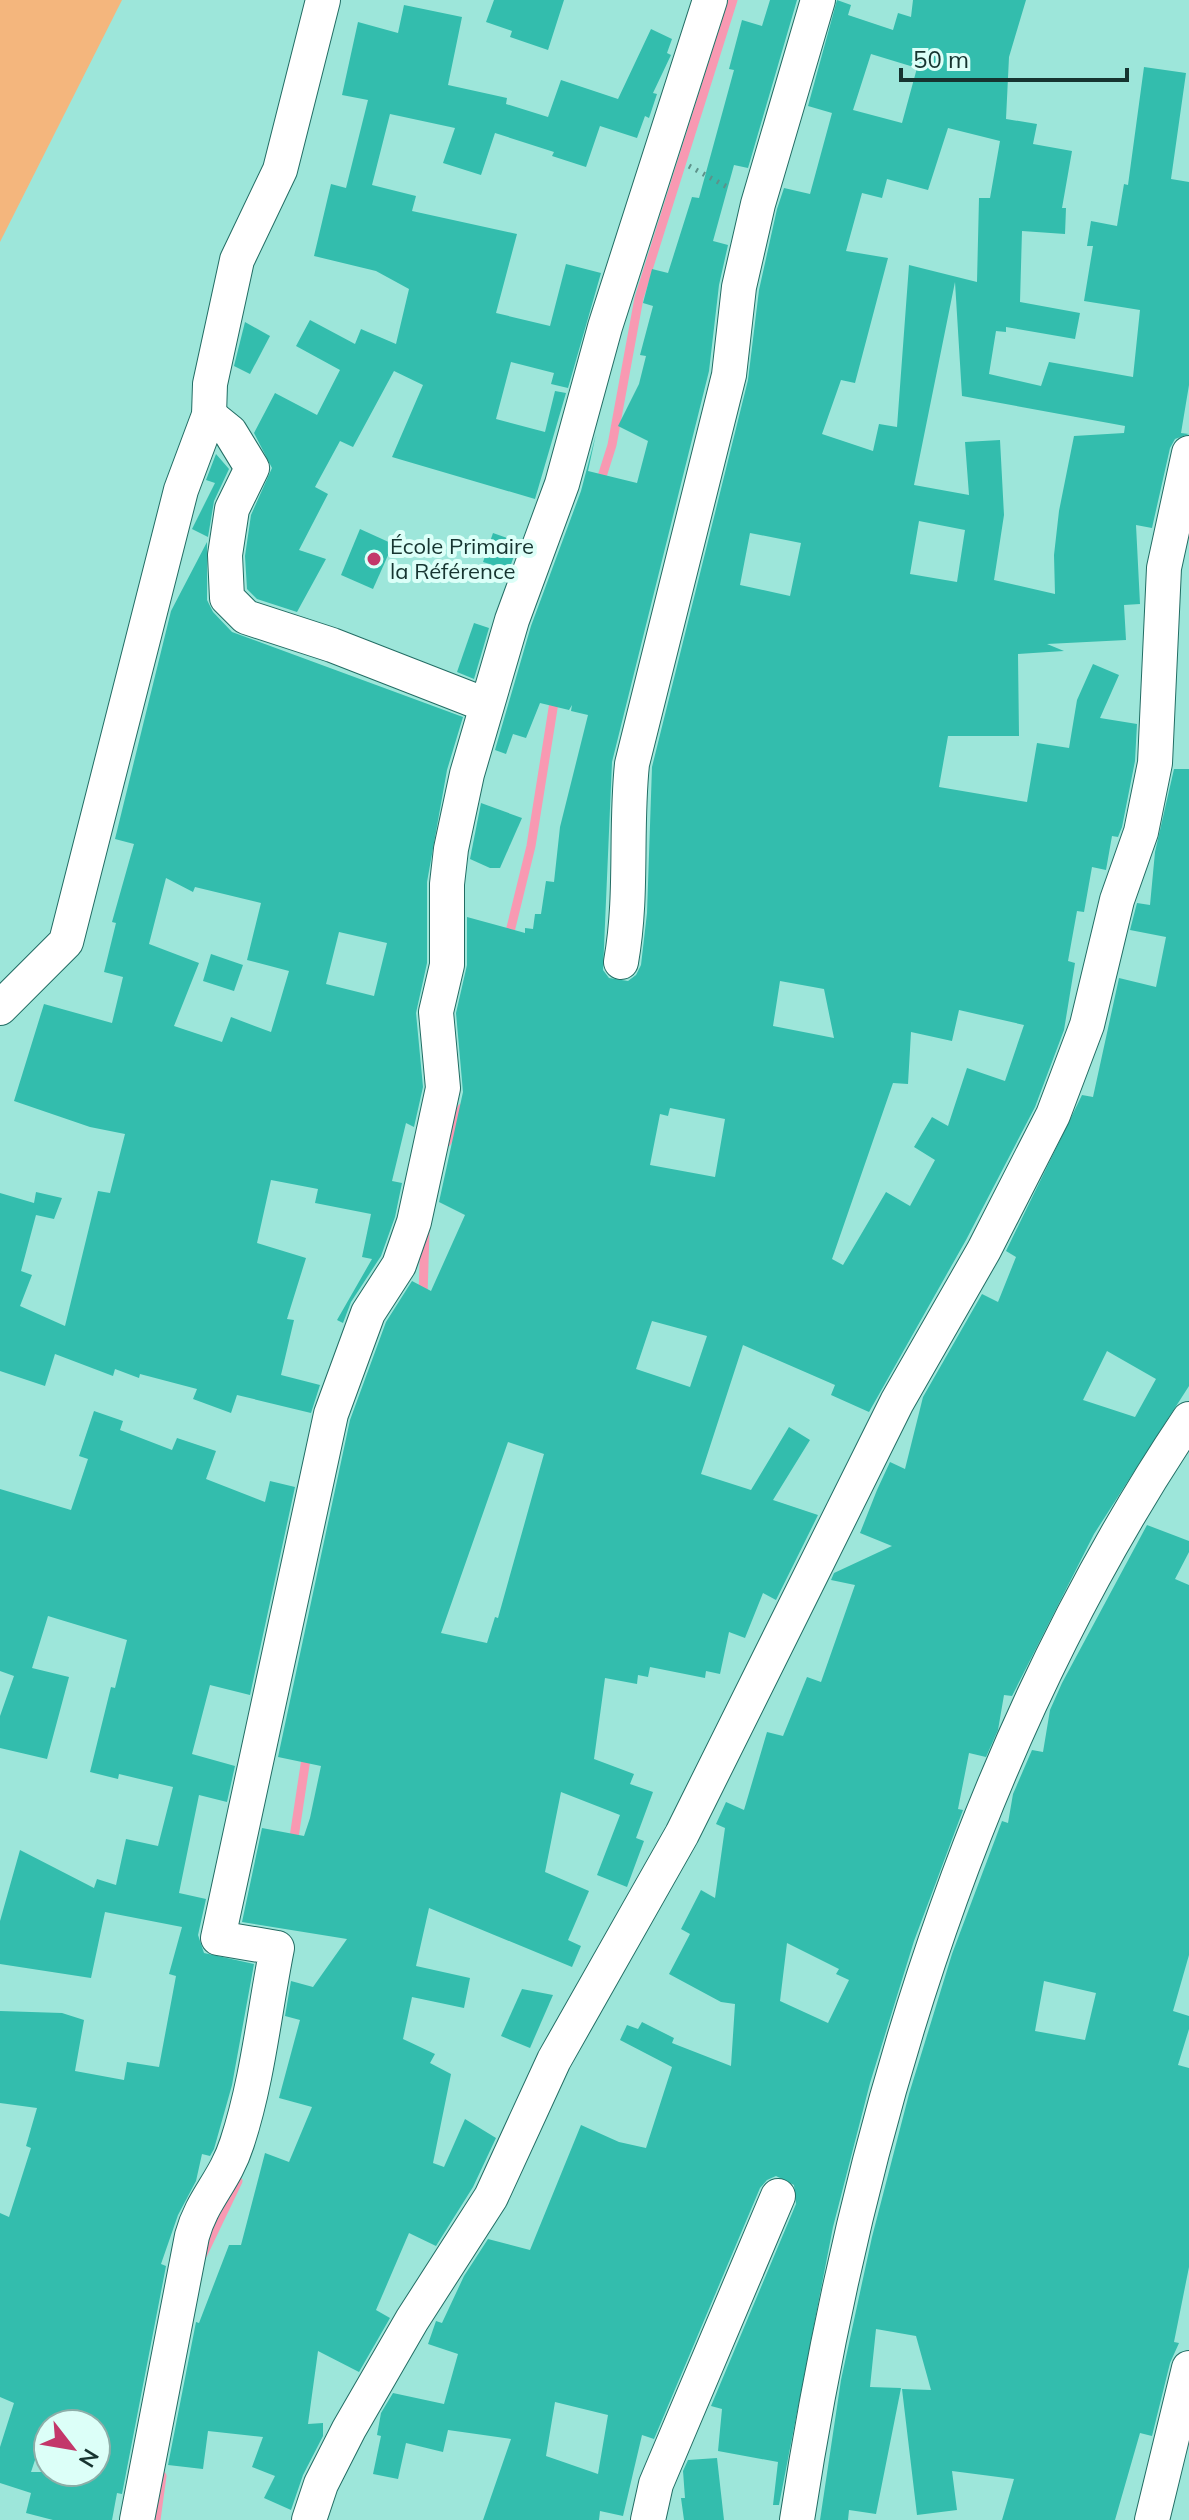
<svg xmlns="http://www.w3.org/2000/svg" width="1189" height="2520" font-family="Mulish,sans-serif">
  <rect width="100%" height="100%" fill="#9de6da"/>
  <!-- green -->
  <polygon fill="#f4b67d" points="0,0 122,0 0,242"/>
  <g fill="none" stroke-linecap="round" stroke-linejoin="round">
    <!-- stream -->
    <g stroke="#f899b2" stroke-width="9">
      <polyline points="599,486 612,445 639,298 733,0"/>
      <polyline points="508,940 531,846 555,696"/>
      <polyline points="447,1142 462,1108"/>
      <polyline points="423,1296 425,1232"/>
      <polyline points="293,1844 307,1752"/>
      <polyline points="203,2254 238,2181"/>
      <polyline points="156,2520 162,2476"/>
    </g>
  </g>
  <!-- building -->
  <g fill="#33bdad" fill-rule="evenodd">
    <polygon points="494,0 564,0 548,50 510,37 512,31 486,22"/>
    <path d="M770,0h27l-49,168 -14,-3 -21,76 15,4 -9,40 -10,86 -97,391 -9,208 6,8 19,3 8,-6 5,-10 6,-52 5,-146 96,-387 11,-90 18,-81 7,-21 26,6 22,-81 -24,-7 29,-106 14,5 -3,10 45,15 5,-17 13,4 2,-17h113l-17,57 -3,62 31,5 -4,20 39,7 -10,57h4l-1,26 -43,-3 -2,71 60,11 -5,26 -69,-12v5l-10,-1 -7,43 52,12 8,-24 84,15 7,-67 -56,-9 9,-55h-6l4,-25 26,5 7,-42 4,1 16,-118 42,6 -15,106 18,3v203l-8,48 8,1 -14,5 -5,9 -18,80 -16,-3 4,79 -16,1 2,35 -79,4 17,7 -46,3 1,82h-71l-9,51 88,15 10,-59 32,5 8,-48 16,-36 26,11 -19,43 37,6 -2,37 -13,66 -4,10 -6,-1 -6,34 -14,-3 -8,45 -7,-1 -9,50 7,2 -11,67 -29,77 -69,133 -97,172 -38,-17 4,-10 -92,-40 -42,129 50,16 38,-63 21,13 -37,60 45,15 -42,85 -13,-7 -18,45 -16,-6 -9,42 -14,-3 -1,7 -55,-11 -2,10 -10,-2 -1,9 -32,-6 -11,81 40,15 -4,10 23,8 -17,46 8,3 -17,46 -30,-12 23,-60 -59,-23 -16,80 44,19 -21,49 13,6 -9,21 -143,-59 -13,58 54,12 -6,30 -52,-11 -9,42 32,15 -5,9 21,11 -18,89 11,4 21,-48 31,19 -23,49 -37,59 -27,-13 -33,77 14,8 -31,54 -41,-21 -10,73 15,-1v13l-20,39 -12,35 -27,-12 11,-22 -23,-9 11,-30 -55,-6 -5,38 -35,-4 28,-143 3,1 30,-78h12l24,-92 24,9 23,-55 -33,-9 21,-78 -15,-4 6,-35 22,6 34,-48 -105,-17 20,-94 42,8 6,-18 11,-52 -43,-9 72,-337 36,-98 26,-41 19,10 34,-76 -26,-13 24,-110 -7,-79 11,-48v-48l58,16v-5l8,1 2,-15h6l5,-33 8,1 6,-55 28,-112 -17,-4 1,-6 -3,5 -29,-7 -14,35 -13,-4 -7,20 -11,-4 36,-124 50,-135 15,-57 -8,37 49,12 11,-42 -30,-15 21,-42 7,-28 -6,-1 13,-49 -10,-3 9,-34 16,4 24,-76 7,1 35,-128 -5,-1 13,-49 20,6zM871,54l46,14 -15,55 -49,-13zM948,128l52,13 -10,57h-11l-2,84 -68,-17 -12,162 -18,-3 -6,27 -51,-17 19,-54 14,3 33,-125 -42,-7 16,-58 20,5 5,-19 41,11zM955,282l7,114 163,30 -1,7 -50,3 -15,75 -5,44 1,39 -61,-14 10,-65 -4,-75 -35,2 4,53 -55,-10zM919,521l46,9 -8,52 -47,-8zM750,533l51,10 -11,53 -50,-11zM780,981l44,8 10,49 -61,-12zM959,1010l65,15 -19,56 -38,-13 -19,58 -16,-9 -18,30 21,13 -25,46 -24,-14 -43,73 -11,-6 61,-176 15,1 3,-52 41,9zM670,1108l55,11 -10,58 -65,-12 10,-51 8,2zM652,1321l55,15 -17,51 -54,-18zM508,1442l36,12 -46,164 -3,-1 -8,26 -46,-10z"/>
    <polygon points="404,5 462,17 448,85 507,98 506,104 548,117 561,80 618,99 651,29 672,39 667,53 671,55 653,93 657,94 649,118 645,116 637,138 600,126 586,167 552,156 554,152 495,133 481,175 443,163 455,128 390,114 372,185 416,196 412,211 517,234 496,313 550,326 566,264 601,273 568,388 551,384 554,373 511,362 496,419 545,432 555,391 566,393 535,499 392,457 423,385 394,371 353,447 340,441 315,487 328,494 299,550 326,559 297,612 257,599 247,589 245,556 251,515 272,468 254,433 275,393 317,415 340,370 296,346 310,320 355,344 361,329 396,344 409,289 376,271 314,256 331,184 346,188 368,100 342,95 358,22 398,33"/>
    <polygon points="245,322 270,336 250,374 234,366"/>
    <polygon points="216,454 229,469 214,501 208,537 192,529 215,483 206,480"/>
    <polygon points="360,529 393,544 373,589 341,575"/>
    <polygon points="493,533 519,542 509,570 483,562"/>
    <path d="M207,542v58l6,12 19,20 231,85 -16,53 -20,112v81l-11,50 7,74 -9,40 -8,-4 -14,58 10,2 -7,34 -14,39 -30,46 -8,21 -6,-3 35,-61 -10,-2 9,-43 -56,-11 3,-14 -47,-9 -14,63 49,15 -19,61 7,1 -13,55 39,10 -9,28 -74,-18 -6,18 -38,-14 4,-10 -57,-15 -1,4 -24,-9 -2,7 -58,-22 -10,32 -45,-15v-178l34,10 2,-11 26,6 -8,21 -18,-4 -15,56 11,4 -12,31 45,20 33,-135 12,2 15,-59 -35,-7 -76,-26 30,-97 68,19 11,-46 -19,-5 12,-49 -4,-1 22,-78 -19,-5 56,-228zM166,878l27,14 2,-5 66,16 -14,57 42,11 -18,61 -40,-15 -9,25 -48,-16 25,-63 -50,-19zM339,932l48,11 -13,53 -48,-12z"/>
    <polygon points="474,623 489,628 474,679 457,672"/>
    <path d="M1174,769h15v617l-95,148 -82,162 -8,-1 -6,35 -12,27 -17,-4 -11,56 5,1 -49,131 -44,142 -37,144 -54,278h-6l5,-43 -60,-11 4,-42 -11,-3 85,-202 -2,-19 -18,-9 -9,4 -7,8 -106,251 -12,-4 -19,81 -23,-5 -1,9h-116l28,-81 -63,-9 -5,22 -37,-9 -8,36 -25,-5 8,-38 -4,-1 4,-22 12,-20 51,11 14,-50 -30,-10 8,-23 6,2 22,-47 24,-37 42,11 51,-125 38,17 27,6 26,-81 -52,-27 7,-15 11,4 4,-7 32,16 -2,5 59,23 4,-62 -14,-2 -52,-28 21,-40 -9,-5 20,-39 14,8 10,-70 -9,-4 10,-22 18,8 23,-78 16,4 24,-59 14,5 34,-97 -24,-5 3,-7 58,-27 -32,-13 17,-43 13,-28 15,7 18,-72 59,-103 16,8 18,-45 -10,-6 76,-156 11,2 26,-119 37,9 10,-50 -36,-7 7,-27 13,2 5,-53zM1107,1351l49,28 -21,38 -52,-17zM787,1943l52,26 -3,5 13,6 -21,43 -48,-22zM555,2402l53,13 -10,59 -52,-18z"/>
    <polygon points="481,803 522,818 500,868 490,868 470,859"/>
    <polygon points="211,954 243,965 234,991 203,981"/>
    <path d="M94,1411l29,10 -3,9 52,20 5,-12 39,13 -10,28 59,23 5,-21 25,6 -45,208 -40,-10 -18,69 43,12 -8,36 -28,-7 -20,98 27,6 -8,36 6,18 50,11 -22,121 -18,64 -4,7 -8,-2 -6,27 -18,34 -17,49 5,2 -44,228 -5,-1 -5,27h-59l-27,-7 5,-20 -31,-10v-36l14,-44 -14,-6v-184l9,4 22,-69 -5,-2 11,-38 -37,-5v-92l62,2 22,7 -9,51 49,9 3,-18 32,5 17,-91 -7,-2 13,-47 -77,-15 -14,66 -91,-14v-43l20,-71 74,38 3,-9 19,6 10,-46 32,7 15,-59 -54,-13 -1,5 -28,-7 21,-85 4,1 12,-48 -79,-24 -16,52 37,9 -22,82 -47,-11v-32l14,-40 -14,-5v-182l71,21 17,-51 -9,-3zM47,2424h49v48h-65z"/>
    <path d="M1147,1525l42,16v11l-14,27 14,6v370l-16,56 16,5v13l-11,36 11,3v199l-15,75 5,1 -9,20 -18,73 -12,-3 -25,87h-113l12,-41 -62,-8 5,39 -40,5 -15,-126 29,1 -15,-54 -40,-7 -6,58 31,1 -25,126 -27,-4 -1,10h-28l21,-140 31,-143 37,-143 43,-140 50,-133 6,2 5,-29 19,-44 11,2 7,-42 12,-27zM1044,1981l52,12 -11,47 -50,-9z"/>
    <polygon points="522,1989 553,1995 530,2048 501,2036"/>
    <polygon points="717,2458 724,2520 684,2520 681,2498 685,2498 683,2471 688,2460"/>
  </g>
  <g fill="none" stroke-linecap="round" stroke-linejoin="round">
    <defs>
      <g id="minor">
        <polyline points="209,415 230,432 252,468 232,509 225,555 227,598 246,617 332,645 486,705"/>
        <path d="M621,962c12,-67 4,-131 11,-198l97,-389 10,-88 19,-83 60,-204"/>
        <polyline points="0,1008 66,942 181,490 209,415 210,384 237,260 280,170 323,0"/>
        <path d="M137,2520l55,-284c10,-37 33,-55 45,-93 21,-64 27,-130 40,-195l-59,-10 113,-524 37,-101 31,-48 15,-43 29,-134 -7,-76 11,-47v-81l4,-35 16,-75 45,-154 50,-136 43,-157 105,-327"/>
        <polyline points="309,2520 321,2484 349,2429 412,2320 491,2197 554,2060 682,1834 897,1402 984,1250 1053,1115 1087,1025 1117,900 1141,832 1155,763 1164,568 1189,453"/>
        <polyline points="648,2520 656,2484 778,2196"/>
        <path d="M797,2520c59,-383 174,-777 392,-1101"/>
        <polyline points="1152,2520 1189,2368"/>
      </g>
    </defs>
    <!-- minor casing -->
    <use href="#minor" stroke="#226d64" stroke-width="36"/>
    <!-- path -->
    <polyline stroke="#5d928a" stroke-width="5" stroke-dasharray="2 6" stroke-linecap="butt" points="689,166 729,188"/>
    <!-- minor -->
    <use href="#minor" stroke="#fff" stroke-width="34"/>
  </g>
  <!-- markers -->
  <circle fill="#c3376a" stroke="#dcfff8" stroke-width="3" cx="374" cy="559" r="8"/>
  <g text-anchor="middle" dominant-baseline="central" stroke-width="8" stroke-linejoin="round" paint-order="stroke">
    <!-- poi labels -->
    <g font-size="22" fill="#163430" stroke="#dcfff8" text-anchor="start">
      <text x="390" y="546">École Primaire<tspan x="390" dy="25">la Référence</tspan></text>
    </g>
  </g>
  <!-- north arrow -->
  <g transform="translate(72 2448) rotate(121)"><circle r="38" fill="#dcfff8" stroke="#8daea8" stroke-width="2"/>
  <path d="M0-6L14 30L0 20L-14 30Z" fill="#c3376a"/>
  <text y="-12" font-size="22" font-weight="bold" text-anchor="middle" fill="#163430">N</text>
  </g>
  <!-- scale -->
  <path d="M901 68v12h226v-12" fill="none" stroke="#163430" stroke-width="4"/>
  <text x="913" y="68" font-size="24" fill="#163430" stroke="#dcfff8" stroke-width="6" paint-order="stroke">50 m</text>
</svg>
